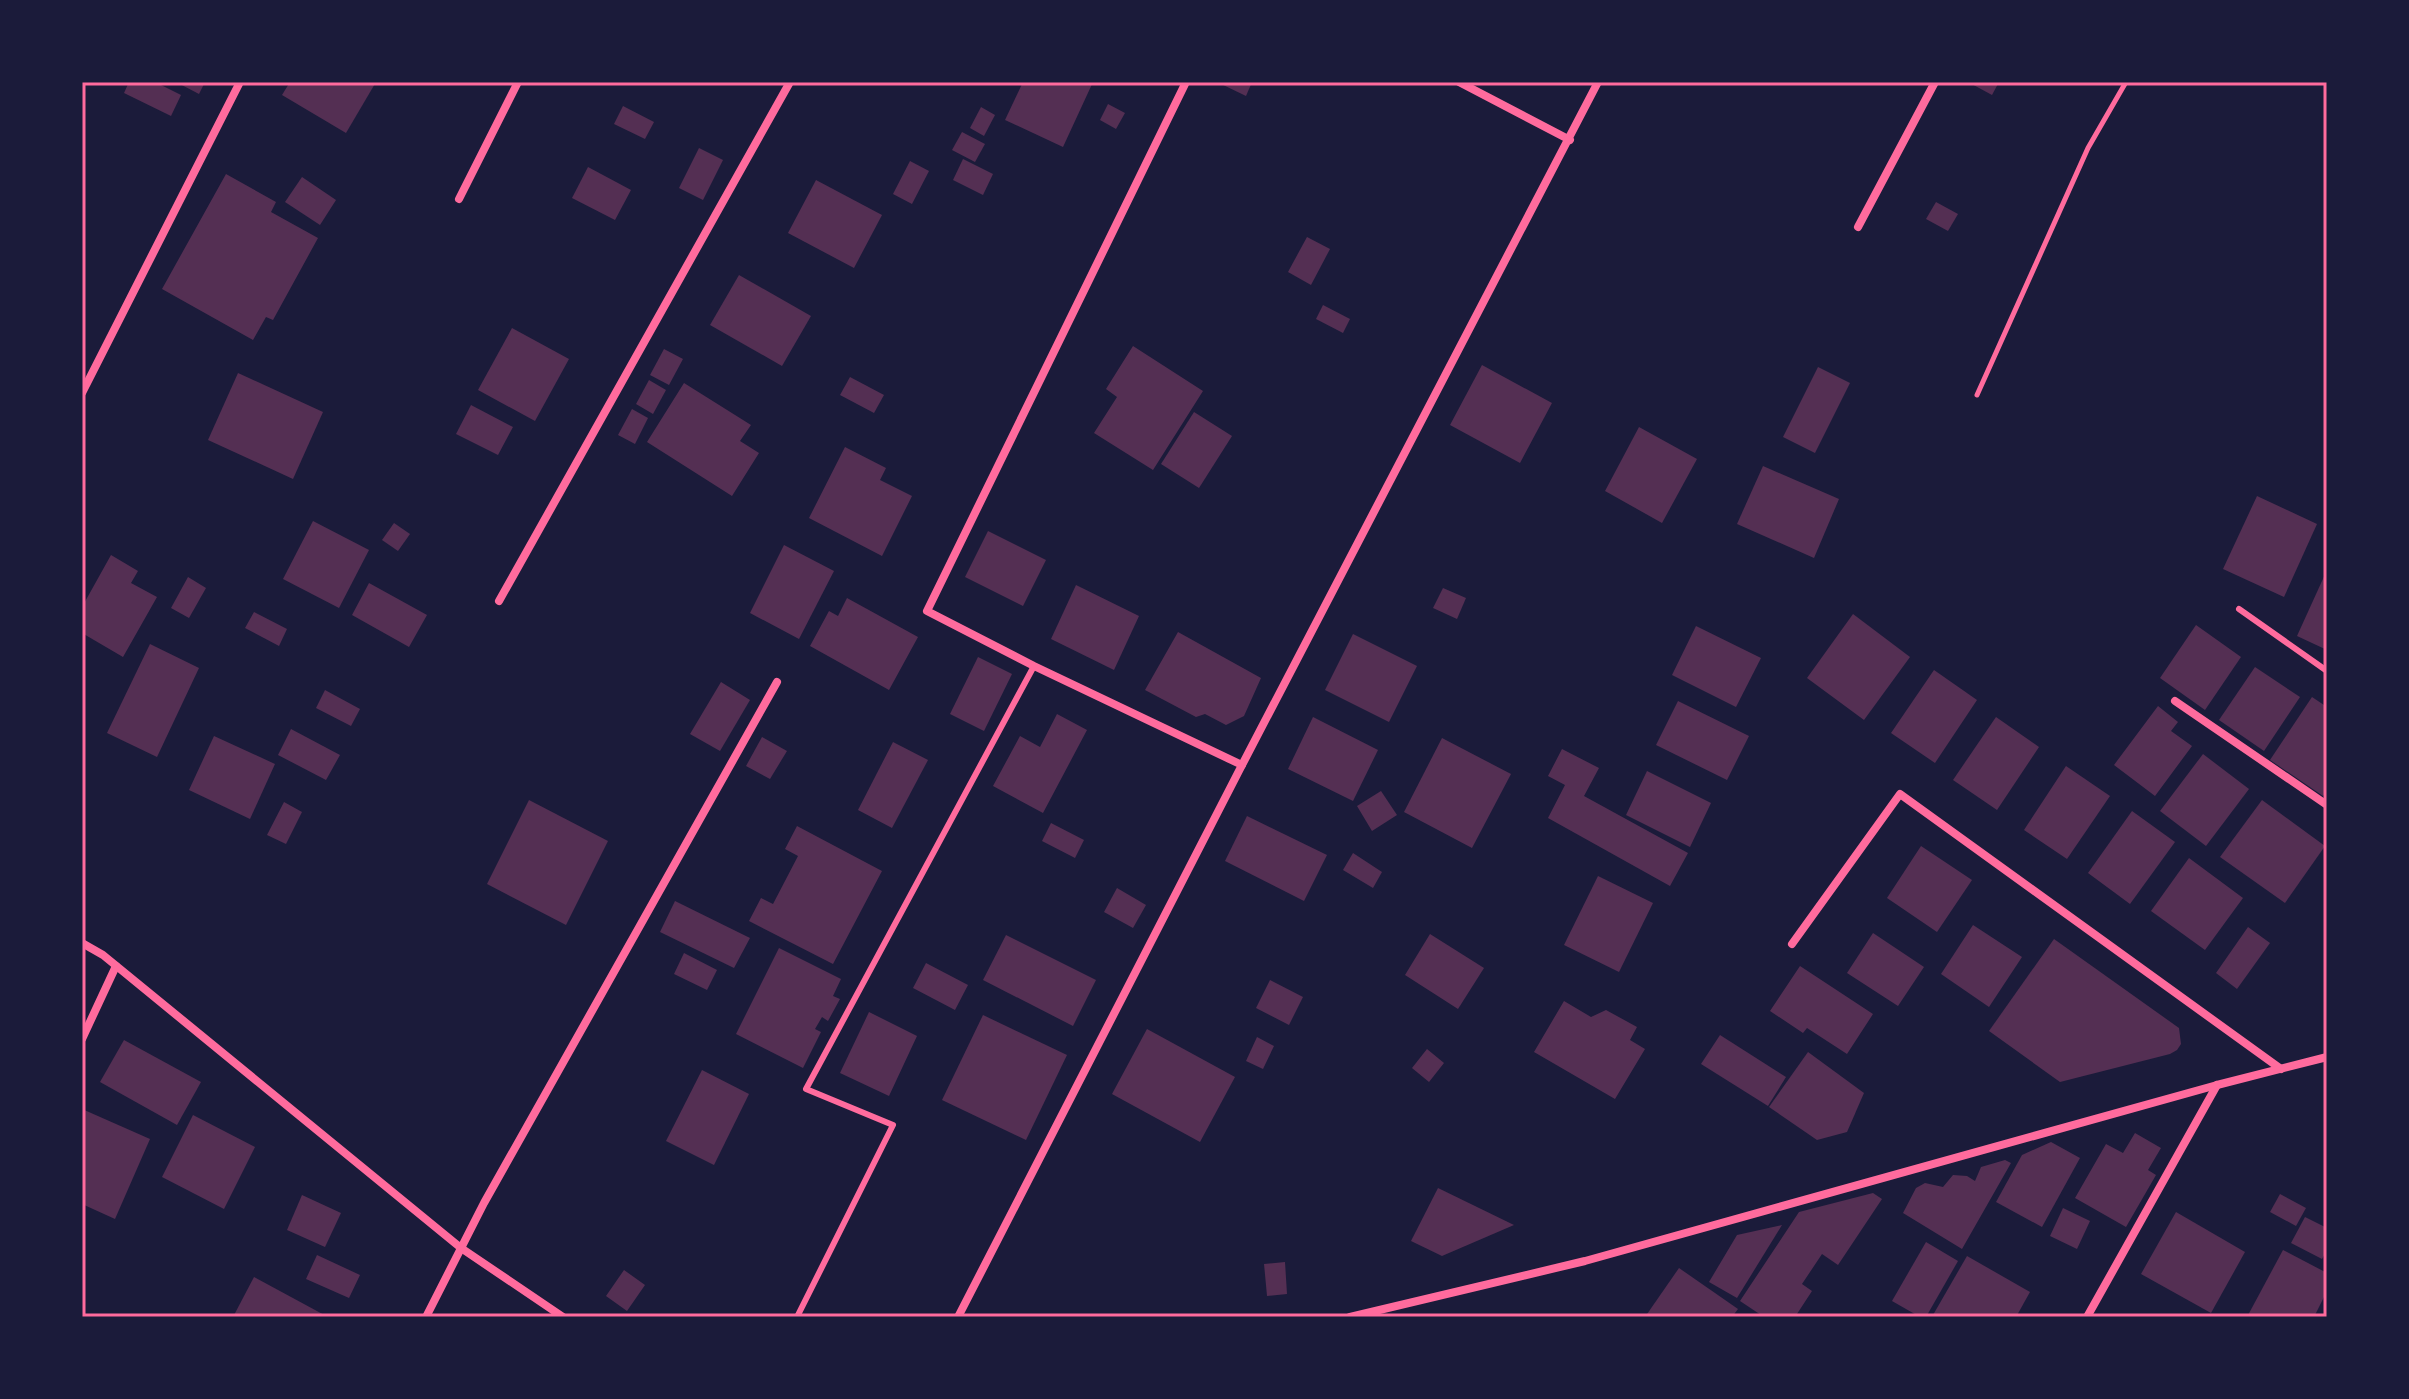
<svg xmlns="http://www.w3.org/2000/svg" width="2409" height="1399" font-family="'Fira Sans Condensed',sans-serif">
  <rect width="100%" height="100%" fill="#1b1b3a"/>
  <!-- building -->
  <g fill="#542f53">
    <polygon points="129,82 155,82 181,95 171,116 124,93"/>
    <polygon points="176,82 205,82 199,94"/>
    <polygon points="290,82 376,82 346,133 282,95"/>
    <polygon points="1023,82 1093,82 1063,147 1005,120"/>
    <polygon points="1217,82 1252,82 1246,96"/>
    <polygon points="1968,82 1999,82 1992,95"/>
    <polygon points="1108,104 1125,113 1116,129 1100,120"/>
    <polygon points="623,106 654,122 645,139 614,124"/>
    <polygon points="981,107 995,115 984,136 970,128"/>
    <polygon points="962,132 985,144 975,162 952,150"/>
    <polygon points="699,148 723,160 703,200 679,188"/>
    <polygon points="963,159 993,174 983,195 953,180"/>
    <polygon points="910,161 929,171 912,204 893,194"/>
    <polygon points="588,167 631,190 615,220 572,198"/>
    <polygon points="226,174 276,202 271,212 318,238 273,320 266,317 253,340 162,289"/>
    <polygon points="302,177 336,200 320,225 285,202"/>
    <polygon points="816,180 882,215 854,268 788,233"/>
    <polygon points="1936,202 1958,214 1948,231 1926,219"/>
    <polygon points="1307,237 1330,249 1311,285 1288,272"/>
    <polygon points="739,275 811,316 782,366 710,325"/>
    <polygon points="1323,305 1350,319 1343,333 1316,319"/>
    <polygon points="512,328 569,359 535,421 478,390"/>
    <polygon points="1133,346 1203,391 1153,470 1094,433 1117,397 1106,389"/>
    <polygon points="664,349 683,359 669,385 650,375"/>
    <polygon points="1482,365 1552,403 1520,463 1450,425"/>
    <polygon points="1818,367 1850,383 1815,453 1783,437"/>
    <polygon points="238,373 323,412 293,479 208,440"/>
    <polygon points="850,377 884,395 874,413 840,395"/>
    <polygon points="649,380 666,390 653,414 636,404"/>
    <polygon points="684,383 751,425 740,441 759,453 732,496 647,442"/>
    <polygon points="471,405 513,427 498,455 456,434"/>
    <polygon points="632,409 648,418 635,444 618,435"/>
    <polygon points="1194,412 1232,436 1199,488 1161,464"/>
    <polygon points="1639,427 1697,459 1662,523 1605,491"/>
    <polygon points="845,447 886,468 880,480 912,496 882,556 809,518"/>
    <polygon points="1763,466 1839,499 1814,558 1737,524"/>
    <polygon points="2257,496 2317,524 2284,597 2223,569"/>
    <polygon points="313,521 369,550 339,608 283,579"/>
    <polygon points="394,523 410,534 398,551 382,540"/>
    <polygon points="988,531 1046,560 1023,606 965,577"/>
    <polygon points="784,545 834,571 799,639 750,613"/>
    <polygon points="111,555 138,571 131,583 157,597 123,657 82,633 82,607"/>
    <polygon points="2327,570 2327,650 2297,636"/>
    <polygon points="188,577 206,588 189,618 171,608"/>
    <polygon points="369,583 427,615 409,647 352,615"/>
    <polygon points="1076,585 1139,616 1114,670 1051,639"/>
    <polygon points="1443,588 1466,598 1457,619 1433,608"/>
    <polygon points="847,598 918,637 889,690 810,646 829,611 838,616"/>
    <polygon points="254,612 287,629 279,646 245,628"/>
    <polygon points="1853,614 1910,657 1864,720 1807,678"/>
    <polygon points="2196,625 2241,657 2205,710 2160,678"/>
    <polygon points="1696,626 1761,658 1736,707 1672,675"/>
    <polygon points="1178,632 1261,678 1244,716 1226,725 1205,714 1196,717 1145,690"/>
    <polygon points="1353,634 1417,666 1389,722 1325,690"/>
    <polygon points="150,644 199,668 157,757 107,733"/>
    <polygon points="978,657 1012,674 984,731 950,714"/>
    <polygon points="2255,667 2300,697 2264,751 2219,720"/>
    <polygon points="1934,670 1977,700 1935,763 1891,733"/>
    <polygon points="721,682 750,700 720,751 690,734"/>
    <polygon points="325,690 360,709 351,726 316,708"/>
    <polygon points="2312,697 2327,707 2327,790 2323,796 2270,760"/>
    <polygon points="1678,701 1749,736 1727,780 1656,745"/>
    <polygon points="2158,706 2178,722 2171,731 2192,746 2155,796 2114,765"/>
    <polygon points="1057,714 1087,730 1043,813 993,786 1020,736 1040,747"/>
    <polygon points="1313,717 1378,750 1353,801 1288,769"/>
    <polygon points="1996,717 2039,747 1997,810 1953,780"/>
    <polygon points="291,729 340,755 326,780 278,755"/>
    <polygon points="214,736 275,764 250,819 189,790"/>
    <polygon points="762,737 787,751 770,779 746,766"/>
    <polygon points="1442,738 1511,774 1472,848 1404,812"/>
    <polygon points="893,742 928,760 892,828 858,810"/>
    <polygon points="1562,749 1599,768 1584,796 1688,853 1670,886 1548,818 1565,785 1548,776"/>
    <polygon points="2203,754 2249,789 2206,846 2160,811"/>
    <polygon points="2066,766 2110,796 2067,859 2024,830"/>
    <polygon points="1647,771 1711,803 1690,847 1626,815"/>
    <polygon points="1381,791 1397,815 1372,831 1357,806"/>
    <polygon points="529,800 608,841 566,925 487,884"/>
    <polygon points="2262,800 2325,846 2285,903 2220,857"/>
    <polygon points="284,802 302,812 286,844 267,835"/>
    <polygon points="2132,811 2175,842 2130,904 2088,873"/>
    <polygon points="1247,816 1327,855 1304,901 1225,861"/>
    <polygon points="1051,823 1084,840 1075,858 1042,841"/>
    <polygon points="797,826 882,871 833,964 749,921 761,898 773,904 798,856 785,849"/>
    <polygon points="1921,846 1972,880 1937,932 1887,898"/>
    <polygon points="1353,853 1382,872 1373,888 1343,870"/>
    <polygon points="2189,858 2243,898 2205,950 2151,911"/>
    <polygon points="1598,876 1653,903 1619,972 1564,945"/>
    <polygon points="1117,888 1146,905 1133,928 1104,912"/>
    <polygon points="675,901 750,938 734,968 660,932"/>
    <polygon points="1973,925 2022,957 1989,1007 1941,974"/>
    <polygon points="2248,927 2270,943 2237,989 2216,973"/>
    <polygon points="1873,933 1924,967 1898,1006 1847,973"/>
    <polygon points="1430,934 1484,968 1458,1009 1405,975"/>
    <polygon points="1006,935 1096,980 1073,1026 983,980"/>
    <polygon points="2054,939 2179,1028 2181,1044 2177,1050 2170,1054 2060,1082 1989,1031"/>
    <polygon points="779,948 841,979 833,996 840,999 828,1021 822,1017 815,1029 821,1032 803,1068 736,1034"/>
    <polygon points="684,953 717,970 707,990 674,974"/>
    <polygon points="926,963 968,985 955,1010 913,988"/>
    <polygon points="1800,966 1873,1014 1847,1054 1807,1028 1803,1033 1770,1011"/>
    <polygon points="1270,980 1303,997 1289,1025 1256,1008"/>
    <polygon points="1564,1001 1591,1017 1606,1010 1637,1027 1630,1040 1645,1049 1615,1099 1534,1052"/>
    <polygon points="869,1012 917,1036 889,1096 840,1073"/>
    <polygon points="983,1015 1067,1055 1026,1140 942,1100"/>
    <polygon points="1147,1029 1235,1077 1200,1142 1112,1094"/>
    <polygon points="1720,1035 1786,1077 1768,1106 1701,1064"/>
    <polygon points="1257,1037 1274,1046 1263,1069 1246,1061"/>
    <polygon points="124,1040 201,1082 177,1125 100,1082"/>
    <polygon points="1427,1049 1444,1063 1429,1082 1412,1068"/>
    <polygon points="1808,1052 1864,1093 1847,1132 1817,1140 1769,1107"/>
    <polygon points="702,1070 749,1094 714,1165 666,1141"/>
    <polygon points="82,1109 150,1139 115,1219 82,1204"/>
    <polygon points="193,1115 255,1147 224,1209 162,1177"/>
    <polygon points="2135,1133 2161,1148 2148,1170 2156,1175 2126,1227 2075,1198 2106,1144 2123,1153"/>
    <polygon points="2051,1142 2080,1158 2042,1227 1996,1202 2022,1155"/>
    <polygon points="2005,1160 2011,1163 1962,1249 1903,1213 1916,1188 1925,1183 1943,1187 1953,1175 1967,1176 1975,1181 1981,1167"/>
    <polygon points="1438,1188 1514,1225 1442,1256 1411,1241"/>
    <polygon points="1873,1193 1882,1199 1838,1265 1822,1254 1802,1284 1812,1291 1795,1317 1764,1317 1740,1301 1799,1212"/>
    <polygon points="2280,1194 2306,1208 2296,1226 2270,1212"/>
    <polygon points="302,1195 341,1213 325,1247 287,1230"/>
    <polygon points="2063,1208 2090,1221 2077,1249 2050,1236"/>
    <polygon points="2176,1212 2245,1252 2211,1313 2141,1274"/>
    <polygon points="2305,1217 2327,1228 2327,1250 2322,1259 2291,1243"/>
    <polygon points="1782,1225 1737,1298 1709,1282 1737,1235"/>
    <polygon points="1926,1242 1958,1261 1926,1317 1920,1317 1892,1301"/>
    <polygon points="2283,1250 2327,1273 2327,1291 2314,1317 2247,1317"/>
    <polygon points="317,1255 360,1275 349,1298 306,1279"/>
    <polygon points="1967,1256 2030,1292 2016,1317 1937,1317 1933,1315"/>
    <polygon points="1285,1262 1287,1294 1267,1296 1264,1264"/>
    <polygon points="1679,1268 1738,1309 1732,1317 1645,1317"/>
    <polygon points="624,1270 645,1285 627,1311 606,1296"/>
    <polygon points="254,1277 328,1317 233,1317"/>
  </g>
  <g fill="none" stroke-linecap="round" stroke-linejoin="round">
    <!-- path -->
    <polyline stroke="#ff6b9d" stroke-width="5" points="1977,395 2088,148 2126,82"/>
    <!-- service -->
    <g stroke="#ff6b9d" stroke-width="6">
      <polyline points="2239,609 2327,671"/>
      <polyline points="797,1317 893,1125 806,1089 1034,666"/>
    </g>
    <!-- minor -->
    <g stroke="#ff6b9d" stroke-width="8">
      <polyline points="1186,82 927,611 1034,666 1242,765"/>
      <polyline points="1459,82 1570,140"/>
      <polyline points="459,199 518,82"/>
      <polyline points="1858,227 1935,82"/>
      <polyline points="82,393 240,82"/>
      <polyline points="499,601 790,82"/>
      <polyline points="2175,701 2327,805"/>
      <polyline points="82,943 103,955 461,1248 563,1317"/>
      <polyline points="1792,944 1900,794 2281,1069"/>
      <polyline points="82,1039 116,966"/>
      <polyline points="426,1317 484,1203 777,682"/>
      <polyline points="958,1317 1242,765 1598,82"/>
      <polyline points="1350,1317 1585,1261 2217,1085 2327,1057"/>
      <polyline points="2087,1317 2217,1085"/>
    </g>
  </g>
  <!-- border -->
  <rect width="2409" height="1399" fill="none" stroke="#1b1b3a" stroke-width="168"/>
  <rect x="84" y="84" width="2241" height="1231" fill="none" stroke="#ff6b9d" stroke-width="3"/>
</svg>
